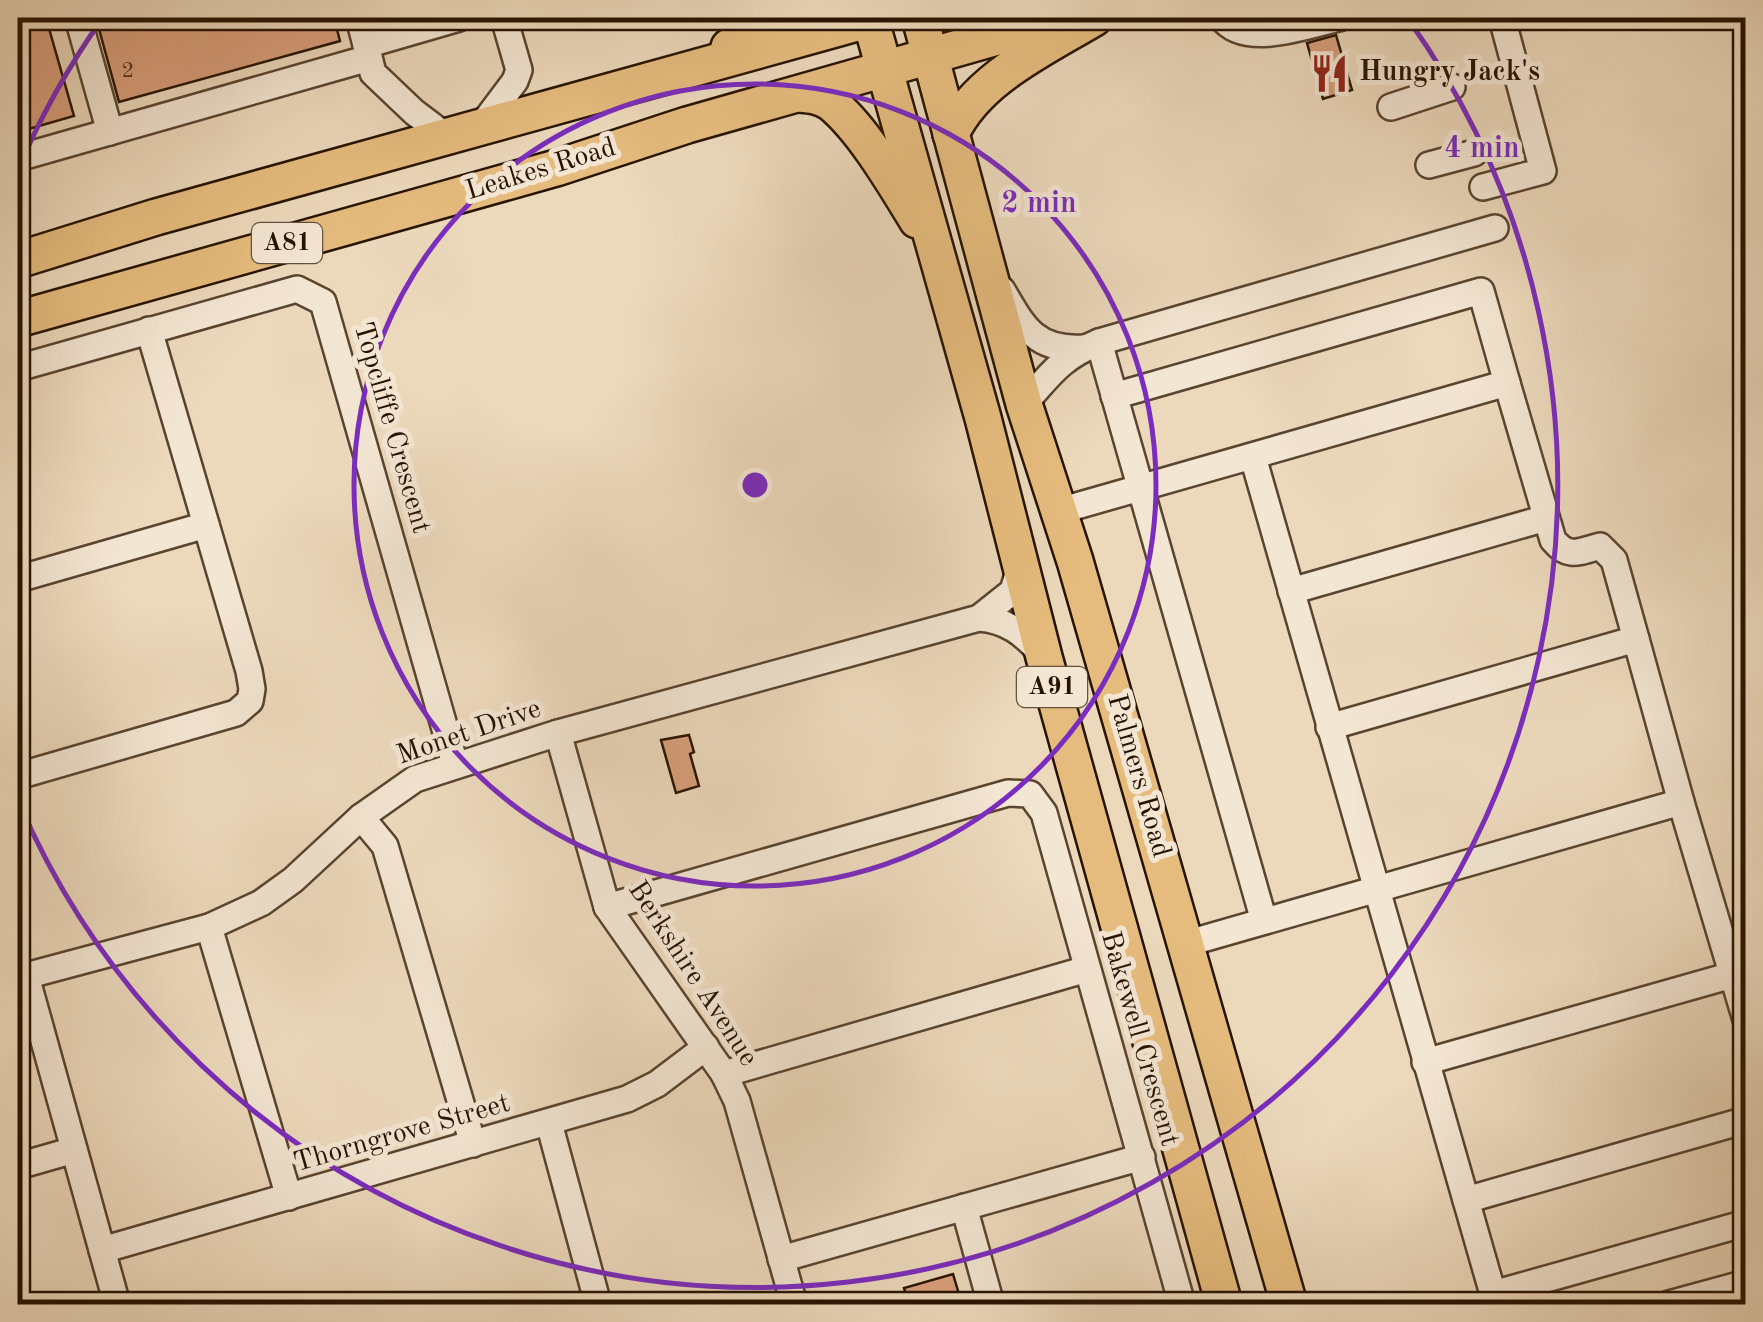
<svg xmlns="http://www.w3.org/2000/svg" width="1763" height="1322" font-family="'Old Standard TT',serif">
  <rect width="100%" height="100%" fill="#ecd9bc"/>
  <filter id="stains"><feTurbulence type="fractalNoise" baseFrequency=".002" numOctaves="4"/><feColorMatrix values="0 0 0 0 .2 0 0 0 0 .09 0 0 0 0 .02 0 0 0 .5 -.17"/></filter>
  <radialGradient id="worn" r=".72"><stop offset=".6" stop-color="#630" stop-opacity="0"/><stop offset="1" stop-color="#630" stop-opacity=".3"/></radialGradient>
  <!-- building -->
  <g fill="#d89f7c" stroke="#261300" stroke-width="2.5">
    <polygon points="18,18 46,18 74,116 18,132"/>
    <polygon points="96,18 334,18 340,41 119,102"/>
    <polygon points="1336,35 1352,90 1323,99 1307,43"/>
    <polygon points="689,735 694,752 690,754 699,786 676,793 661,740"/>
    <polygon points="953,1274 961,1301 949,1304 909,1304 904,1288"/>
  </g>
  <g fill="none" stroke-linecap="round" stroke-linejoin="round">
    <defs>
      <g id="minor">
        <polyline points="78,18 110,132"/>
        <polyline points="359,18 366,45"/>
        <path d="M1222,18c23,31 87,7 117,0"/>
        <polyline points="1391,107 1452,87"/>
        <polyline points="479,129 515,81 519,70 504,18"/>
        <polyline points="447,137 414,112 373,73 366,45 459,18"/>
        <polyline points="18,158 369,58"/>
        <polyline points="1429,165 1474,153"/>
        <polyline points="1483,187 1543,171 1502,18"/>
        <path d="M1002,290c22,38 34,61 82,58"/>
        <polyline points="1099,342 1264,921"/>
        <polyline points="18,368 297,289 323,302 455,764"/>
        <polyline points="1114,396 1481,291 1507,383"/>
        <path d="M1024,404c26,-29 36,-46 75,-62l396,-114"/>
        <polyline points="1253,457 1466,1200 1746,1120"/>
        <path d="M1059,511l448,-128 46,157c16,19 25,12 47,6l14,14 22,79"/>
        <polyline points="18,579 206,525"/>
        <polyline points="1291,591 1546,518"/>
        <path d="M979,618c28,2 45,16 63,36"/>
        <polyline points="558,733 607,907 724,1074 737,1101 794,1304"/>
        <polyline points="18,776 236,713 250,701 252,689 249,671 149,330"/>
        <polyline points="1681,802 1746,1020"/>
        <polyline points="361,817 385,846 473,1144"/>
        <polyline points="607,907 1008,793 1030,794 1044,813 1182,1304"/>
        <polyline points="209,927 289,1197"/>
        <polyline points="1185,944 1681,802 1636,639 1329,727"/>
        <polyline points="26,976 117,1304"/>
        <polyline points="18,978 209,927 261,903 293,880 361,817 415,779 558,733 979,618 1013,591 1020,567"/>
        <polyline points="1425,1062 1732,975"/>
        <polyline points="724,1074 1087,969"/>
        <polyline points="549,1123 598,1304"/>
        <polyline points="18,1166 74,1150"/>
        <polyline points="1466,1200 1493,1294 1746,1223"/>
        <polyline points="964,1207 991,1304"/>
        <polyline points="102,1250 627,1099 657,1084 706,1047"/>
        <polyline points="781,1259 1142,1157"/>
        <polyline points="1669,1304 1746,1283"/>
      </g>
      <g id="highway">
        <polyline points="870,18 983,418 1044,657 1224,1304"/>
        <polyline points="920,18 1024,404 1075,561 1289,1304"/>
        <polyline points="729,47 775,18"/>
        <path d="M800,94c11,1 21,2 31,9 32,26 64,81 86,117"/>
        <path d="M951,134c25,-55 93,-86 143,-116"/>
        <polyline points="18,260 156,217 875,18"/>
        <polyline points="18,319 556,168 687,125 1064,18"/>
      </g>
    </defs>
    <!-- minor casing -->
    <use href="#minor" stroke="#58442f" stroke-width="30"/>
    <!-- highway casing -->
    <use href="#highway" stroke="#261300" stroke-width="40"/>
    <!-- minor -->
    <use href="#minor" stroke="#f3e6d3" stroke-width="25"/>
    <!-- highway -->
    <use href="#highway" stroke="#e6bc7e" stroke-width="35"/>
  </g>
  <!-- distance rings -->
  <g fill="none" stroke="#7b2cbf" stroke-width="5">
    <circle cx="755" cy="485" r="401"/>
    <path d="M20 165A802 802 0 0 1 102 19M1408 19A802 802 0 1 1 20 805"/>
  </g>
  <!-- icons -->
  <defs>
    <symbol id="restaurant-bare" viewBox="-9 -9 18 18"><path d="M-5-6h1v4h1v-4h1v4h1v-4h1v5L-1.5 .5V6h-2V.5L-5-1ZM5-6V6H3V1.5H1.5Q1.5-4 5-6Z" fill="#8f2418" stroke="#f3e6d3" stroke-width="2.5" paint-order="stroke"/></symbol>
  </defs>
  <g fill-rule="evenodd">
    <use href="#restaurant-bare" x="1302" y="46" width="55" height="55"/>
  </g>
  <g text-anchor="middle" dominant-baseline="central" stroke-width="10" stroke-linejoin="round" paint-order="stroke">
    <!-- number labels -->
    <g font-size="22" fill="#52361f">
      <text x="128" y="71">2</text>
    </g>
    <!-- shield labels -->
    <g fill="#f3e6d3" stroke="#64523f" stroke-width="2.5">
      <rect x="252" y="223" width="70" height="40" rx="8"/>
      <rect x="1017" y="667" width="70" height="40" rx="8"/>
    </g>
    <g font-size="25" font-weight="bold" fill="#261300">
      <text x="287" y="243">A81</text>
      <text x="1052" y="687">A91</text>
    </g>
    <!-- poi labels -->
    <g font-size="28" font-weight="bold" fill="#261300" stroke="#f3e6d3" text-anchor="start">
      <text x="1359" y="73">Hungry Jack's</text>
    </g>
    <!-- street labels -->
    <g font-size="28" fill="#261300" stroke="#f3e6d3">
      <text transform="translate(541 170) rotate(-17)">Leakes Road</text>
      <text transform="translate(391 428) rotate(74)">Topcliffe Crescent</text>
      <text transform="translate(469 733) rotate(-19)">Monet Drive</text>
      <text transform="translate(1138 776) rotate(74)">Palmers Road</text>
      <text transform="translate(692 974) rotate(57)">Berkshire Avenue</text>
      <text transform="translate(1139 1039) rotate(74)">Bakewell Crescent</text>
      <text transform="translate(402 1134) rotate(-16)">Thorngrove Street</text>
    </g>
  </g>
  <circle cx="755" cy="485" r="15" fill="#7b2cbf" stroke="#f3e6d3" stroke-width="5"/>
  <g font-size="30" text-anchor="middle" font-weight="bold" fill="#7b2cbf" stroke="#f3e6d3" stroke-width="10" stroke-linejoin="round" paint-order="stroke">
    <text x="1482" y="157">4 min</text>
    <text x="1039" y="212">2 min</text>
  </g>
  <!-- margin -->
  <rect width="1763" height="1322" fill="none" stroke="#ecd9bc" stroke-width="60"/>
  <rect x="20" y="20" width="1723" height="1282" fill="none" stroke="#261300" stroke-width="5"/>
  <rect x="30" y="30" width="1703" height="1262" fill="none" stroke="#261300" stroke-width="2.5"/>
  <rect width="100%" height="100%" filter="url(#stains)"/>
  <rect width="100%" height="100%" fill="url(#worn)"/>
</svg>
